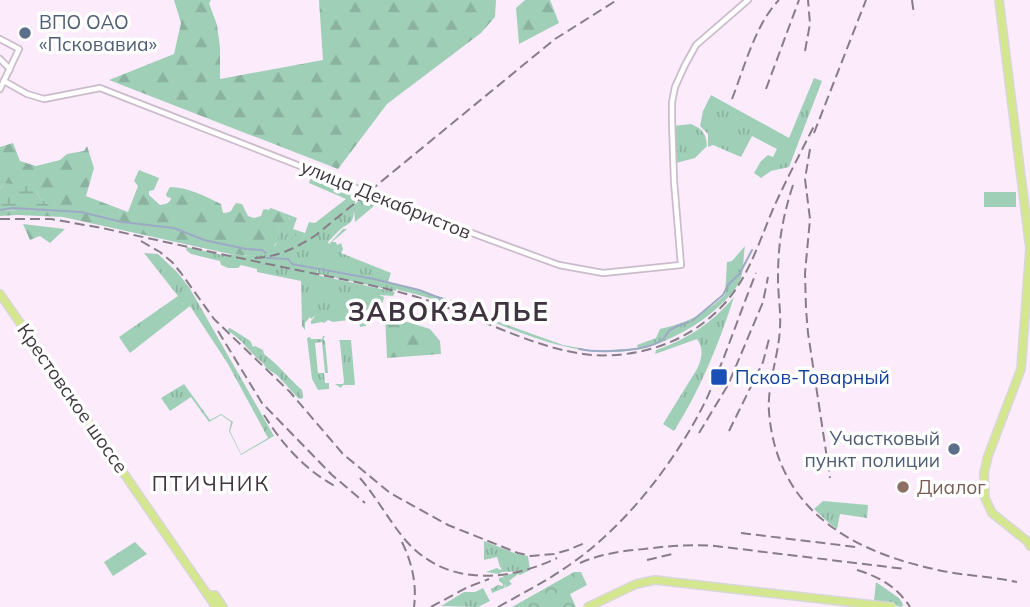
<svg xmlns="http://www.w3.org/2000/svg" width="1030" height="607" font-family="Mulish,sans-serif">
  <defs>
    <pattern id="grass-tufts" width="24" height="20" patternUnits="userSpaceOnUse" patternTransform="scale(1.75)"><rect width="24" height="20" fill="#a0cfb8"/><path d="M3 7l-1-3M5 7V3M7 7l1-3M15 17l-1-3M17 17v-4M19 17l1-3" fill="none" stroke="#8bb29f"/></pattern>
    <pattern id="forest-firs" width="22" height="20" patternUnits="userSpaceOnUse" patternTransform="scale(1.75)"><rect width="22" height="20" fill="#a0cfb8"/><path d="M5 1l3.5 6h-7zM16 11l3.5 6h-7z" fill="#8bb29f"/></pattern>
    <pattern id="wetland-marsh" width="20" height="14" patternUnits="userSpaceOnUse" patternTransform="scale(1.75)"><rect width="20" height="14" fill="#a0cfb8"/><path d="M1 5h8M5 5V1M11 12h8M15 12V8" fill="none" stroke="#8bb29f"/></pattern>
    <pattern id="park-crowns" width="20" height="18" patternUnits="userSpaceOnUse" patternTransform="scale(1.75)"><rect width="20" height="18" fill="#a0cfb8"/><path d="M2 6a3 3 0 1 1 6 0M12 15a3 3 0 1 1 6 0" fill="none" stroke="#8bb29f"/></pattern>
  </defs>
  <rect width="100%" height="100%" fill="#fbebfb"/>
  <!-- grass -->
  <g fill="url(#grass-tufts)">
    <polygon points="814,78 822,81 789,167 771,171 761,178 754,173 761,161 768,155 773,157 777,149 752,136 741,157 713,145 708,147 708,134 700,126 703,111 711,95 789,138"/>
    <path d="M691,124c12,5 15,10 16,22l-12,12 -19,5 -3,-37z"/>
    <path d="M313,172l43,17 2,5 -1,-5 8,4 -10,9v2l12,-10 10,5 -3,7 -19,16 -1,-12c-1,13 -3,12 -12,18 -5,4 -10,10 -14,14l1,2 14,-15h4l-15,13h4l1,3 4,-2 2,6 -2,4 50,20 -3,9 67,19 5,7 103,37 33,6 42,-3 -1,-3 19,-7 4,-9c28,-6 44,-15 65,-34l2,-33 5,-1 13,-15c-2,11 -1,28 -6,37 -10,17 -34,37 -51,46 -17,10 -35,18 -55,21 -76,14 -161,-46 -235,-60l-1,-2 -1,3 -78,-17v-7l-1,8 78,17 -2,4 -14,-1 5,2c-1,7 -5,12 -10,16l-7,-3 -9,2 -1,2 -5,-1 3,4 3,-1v2l9,-1 -1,9 -6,1 -1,-6h-3l-1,-2 -22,3 -5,-2 -4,3 -2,-1 -11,2v-3l5,-6 -5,4 -1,-2 -5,6v7l-3,-4 -1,-45 -44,-9v-3l-16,-4 -3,3h-10l-7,-3 -1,-4 -29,-7 -5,-4 1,-3 44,10 -1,-3c22,2 50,7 48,-25l12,-10 -9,-6 -10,-5 26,10 -4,11 12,4 4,-11 6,1 31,-24 -37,-16z"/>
    <polygon points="144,253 158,254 177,272 189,287 274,436 241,455 229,431 231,422 221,415 209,422 191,397 170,411 161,398 184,384 210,420 221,414 233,422 230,431 241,454 268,438 228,364 190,306 130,353 119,337 178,296"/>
    <path d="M734,297c-15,47 -34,93 -60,134l-11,-7 34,-55c5,-10 7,-20 0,-30l-42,15 1,-4c32,-11 56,-27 78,-53z"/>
    <path d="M230,328l19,12 2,2 2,5 2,-1 8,4 1,4c15,11 25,25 38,36l1,8 -3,1 -2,-1 -21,-23 -11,-7c-3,-7 -8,-8 -12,-13 -9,-9 -14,-17 -26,-24v-2z"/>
    <polygon points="323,336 325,336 323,339 325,341 328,373 325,373 322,342 315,343 318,373 324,373 325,383 329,383 329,389 318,390 312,379 307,338 310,337 311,339 322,339"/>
    <polygon points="339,340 351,340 355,385 343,385 341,388 335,384 343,384 344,382 340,343"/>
    <polygon points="823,501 868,505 867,518 840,514 837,529 829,523 814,509"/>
    <polygon points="484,541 517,554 528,556 530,570 520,575 518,574 509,581 512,584 505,588 506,583 504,588 492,593 491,589 498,585 503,586 503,584 499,581 499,578 503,577 505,581 503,576 523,571 502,572 499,574 486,572 497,568 500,570 502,568 500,567 497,557 484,560"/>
    <polygon points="135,542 147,554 113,576 104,562"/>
    <polygon points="876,582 899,598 903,604 902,607 874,601"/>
    <polygon points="483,588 490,601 478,607 441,606 464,592 475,592"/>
  </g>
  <!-- forest -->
  <g fill="url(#forest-firs)">
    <polygon points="174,0 211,0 209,3 217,25 220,47 220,79 323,60 319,0 496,0 495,17 481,33 387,104 338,169 109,80 174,54 181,23"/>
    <polygon points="525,0 550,0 559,23 519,44 516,8"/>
    <path d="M13,143l7,18 16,5 24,-6 7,-6 17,-3 3,-5 7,22 -8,28 42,16 10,-26 -4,-5 5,-11 20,8 -5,12 -5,1v4l11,10c5,-1 10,-1 11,-7l-4,-1 -1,-3 4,-7c17,0 35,9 51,17l2,9c10,0 8,-4 13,-10l6,1 6,12 6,2 7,-2 2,-6 3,-1 2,1 3,-2c11,5 23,9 21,22l-1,-5 -1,4 3,6h2v-2l2,3 -4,-1 -1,5 -4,2 -2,-1v-4l6,-2 -2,-7 1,-4 -1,-4 -12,9v13l-3,2 -2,10 -21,2 -22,-2 -167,-37 -46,-2 -17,1v-5l20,-1 28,1v-7l-8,-6 -5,-9 -32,-4 -3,4v-42z"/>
    <polygon points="23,224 65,229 50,243 40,236 30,240"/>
    <polygon points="385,315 430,329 440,341 441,354 387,358"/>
  </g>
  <!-- wetland -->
  <polygon fill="url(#wetland-marsh)" points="5,183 34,187 40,198 48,204 50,209 46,212 20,210 0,211 0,189"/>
  <!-- park -->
  <polygon fill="url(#park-crowns)" points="574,572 581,572 587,585 570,594 576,607 512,607"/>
  <!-- garden -->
  <rect fill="#a0cfb8" x="984" y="192" width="32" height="15"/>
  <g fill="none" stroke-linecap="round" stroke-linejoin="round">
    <!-- stream -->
    <g stroke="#9daac4" stroke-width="2">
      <polyline points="0,210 13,208 81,212 122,222 174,228 204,240 246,249 262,250 266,253"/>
      <polyline points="267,258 288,259 292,264 374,279 419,290 445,300"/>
      <polyline points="692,321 723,295 728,285 740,273 752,250"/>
      <path d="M579,349c19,4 67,3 83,-9 3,-2 4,-6 7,-9 5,-4 13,-7 20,-9"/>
    </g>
    <defs>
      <g id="minor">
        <polyline points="0,39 19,49 0,89"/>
        <polyline points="0,59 10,69 9,71"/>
        <polyline points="4,81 27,94 44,99 100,88 477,235 559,265 603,273 681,265 674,181 672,121 672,102 675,87 685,65 696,45 748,0"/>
      </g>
      <g id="major">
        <polyline points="999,0 1030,249 1021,369 988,456 984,473 985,498 992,513 1027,541 1030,546"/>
        <polyline points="0,294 216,607"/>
        <polyline points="208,595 215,595 223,607"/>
        <polyline points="588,607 636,584 655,580 892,607"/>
      </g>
    </defs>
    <!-- minor casing -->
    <use href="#minor" stroke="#cbbccb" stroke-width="8"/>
    <!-- major casing -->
    <use href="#major" stroke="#d8d7d8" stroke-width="10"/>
    <!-- minor -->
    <use href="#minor" stroke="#fff" stroke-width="4.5"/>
    <!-- major -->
    <use href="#major" stroke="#d5e78e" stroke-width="7"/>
    <!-- rail -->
    <g stroke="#877d87" stroke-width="2" stroke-dasharray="10 5" stroke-linecap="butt">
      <polyline points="912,0 914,15"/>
      <polyline points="805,51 810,24 808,0"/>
      <polyline points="766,89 799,0"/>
      <path d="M732,99c12,-31 24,-76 47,-99"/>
      <polyline points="814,133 866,0"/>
      <polyline points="810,149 805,179 810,219 805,273 806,309 808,333 830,478"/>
      <path d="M793,185c-11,34 -15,59 -15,94 0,16 3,32 2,48 -1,29 -13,56 -11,85 8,102 89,143 179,160 23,4 46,5 69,10"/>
      <path d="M0,219h51l51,9c59,13 117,26 176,38 45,10 95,18 139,31 56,17 118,53 175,58 44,3 90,-11 122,-41 32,-28 43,-67 59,-105 13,-29 28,-57 42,-85"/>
      <polyline points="141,241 160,252 172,262 181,273 214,319 290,392 343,454 390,493 448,525 518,553 531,556 554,554 568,550 587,542"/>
      <path d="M255,258c23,-1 41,-10 61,-23l239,-196 62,-39"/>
      <polyline points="218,331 262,403 332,475 365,503"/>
      <path d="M264,415c18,29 41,55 71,71"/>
      <polyline points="729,431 763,362 769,339"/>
      <polyline points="699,433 728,385 763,302 768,277"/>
      <path d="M360,478c18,21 30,45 48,65 40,43 99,39 149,15"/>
      <polyline points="741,533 856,547"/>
      <path d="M402,542c10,21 15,42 12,65"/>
      <polyline points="647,560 672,554"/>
      <path d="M580,563c20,-9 42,-12 64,-14 24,-3 47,-5 71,-3l190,23"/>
      <path d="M857,570c23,7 40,17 53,37"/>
      <polyline points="431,607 468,587 489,579"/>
      <path d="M498,607c25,-14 51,-27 74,-44 55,-38 106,-105 135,-165 18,-40 32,-83 49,-125"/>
    </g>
  </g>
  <!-- markers -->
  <g fill="#5c6f8a" stroke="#fff" stroke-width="2.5">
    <circle cx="25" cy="33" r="7"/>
    <circle cx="954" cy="449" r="7"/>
  </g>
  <rect fill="#1a4fb4" stroke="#fff" stroke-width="2.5" x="710" y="368" width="18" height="18" rx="3.5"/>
  <circle fill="#8d6e63" stroke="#fff" stroke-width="2.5" cx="903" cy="487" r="7"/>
  <g text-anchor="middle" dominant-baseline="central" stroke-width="7" stroke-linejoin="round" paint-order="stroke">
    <!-- service labels -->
    <g font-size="19" fill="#4e5e75" stroke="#fff" text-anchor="start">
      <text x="39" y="22">ВПО ОАО<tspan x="39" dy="22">«Псковавиа»</tspan></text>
      <text x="940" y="438" text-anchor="end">Участковый<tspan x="940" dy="22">пункт полиции</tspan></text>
    </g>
    <!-- street labels -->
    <g font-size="19" fill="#3e383e" stroke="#fff">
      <text transform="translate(386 199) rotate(22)">улица Декабристов</text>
      <text transform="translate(73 398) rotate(55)">Крестовское шоссе</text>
    </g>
    <!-- transit labels -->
    <g font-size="19" fill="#164399" stroke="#fff" text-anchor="start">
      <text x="735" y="377">Псков-Товарный</text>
    </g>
    <!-- education labels -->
    <g font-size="19" fill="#785e54" stroke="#fff" text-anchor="start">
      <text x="917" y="487">Диалог</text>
    </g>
    <!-- neighbourhood labels -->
    <g font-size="21" letter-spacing="2" fill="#403440" stroke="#fff">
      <text x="211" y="483">ПТИЧНИК</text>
    </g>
    <!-- district labels -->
    <g font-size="26" font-weight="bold" letter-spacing="2" fill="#403440" stroke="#fff">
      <text x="449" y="311">ЗАВОКЗАЛЬЕ</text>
    </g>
  </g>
</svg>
